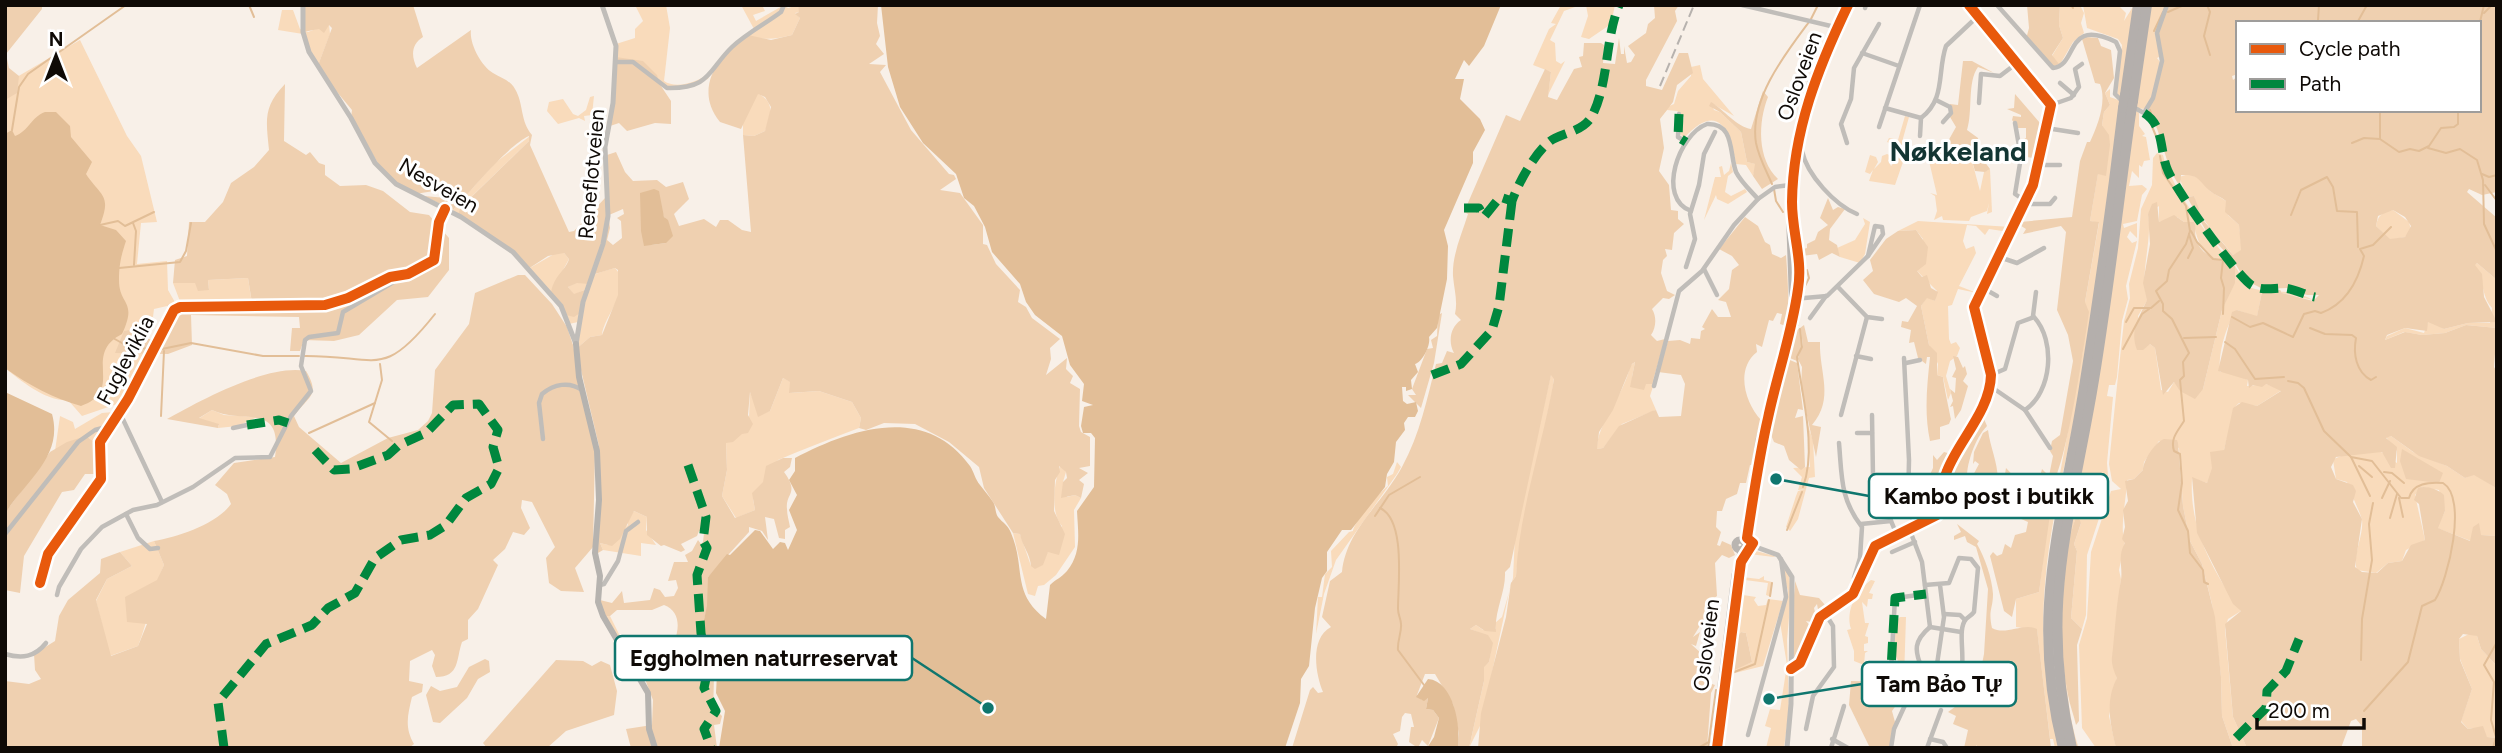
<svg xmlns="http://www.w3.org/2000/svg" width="2502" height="753" font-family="Figtree,sans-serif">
  <rect width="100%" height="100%" fill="#f8f0e8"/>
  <!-- green -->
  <g fill="#f9dbbb">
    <path d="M635,5h31l4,23 -6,53c13,9 37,0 48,-10l-4,8 -35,11 -57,-33v-13l19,-6v-9l8,-8z"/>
    <path d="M741,5l22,2 2,4 -12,4 3,6 28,-16 4,3 10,-3 2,7 -5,1 5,5 -8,17c-16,4 -29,6 -44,0l6,-6z"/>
    <polygon points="1561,5 1575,7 1564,11 1550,40 1555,43 1556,61 1561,64 1565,61 1548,95 1551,72 1533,65 1549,29 1556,24 1551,23"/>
    <polygon points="1586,5 1615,5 1611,24 1589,39 1581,37 1588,16"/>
    <polygon points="2060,5 2080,5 2084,13 2081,23 2084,33 2073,42 2059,66 2052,56 2063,38 2059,25"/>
    <polygon points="2083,5 2118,5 2126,13 2124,21 2134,5 2121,98 2117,95 2122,45 2118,39 2087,28"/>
    <polygon points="2150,5 2166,5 2157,29 2161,56 2157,58 2160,62 2153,94 2145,109 2136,108"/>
    <polygon points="282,10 293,10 300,29 308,32 329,24 330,34 317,68 303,34 278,30"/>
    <path d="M80,40l47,96 14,20 16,66 -16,1 -4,41 30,-3 1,29 8,14 -22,5 -1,8h-10l-7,12 8,22 7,1 -28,50 -41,14 -14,-16c-21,2 -47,-19 -63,-32v-284z"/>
    <path d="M1700,65l3,14 31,37 -23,-13 3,7 6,2 21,20 6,30 9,2 -3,12 -7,-11 -10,-1c-6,-35 -18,-63 -52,-26l-4,-4 4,-17 -7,-6 -10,-1 -5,6 5,-9 7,-3 4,-13 13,-15v-9z"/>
    <path d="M2110,89v8l11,4c-14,95 -24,190 -40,285 -12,66 -31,131 -36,198 -5,56 2,110 14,164h-4l-2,-9h-3l-13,-109 -21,-3v-28l23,-7 10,-79 10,-34 24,-129 2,-48 14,-79 -9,-2 8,-48 3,1 6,-39 -5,-10 2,-13 6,-7 -5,-12z"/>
    <path d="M757,93c18,8 15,24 8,38l-11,5 -11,-1v-13z"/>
    <polygon points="594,96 592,115 584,116 585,121 579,118 558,124 547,111 549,102 563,99 573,114 578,116 586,110 590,97"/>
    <path d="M2135,110l4,3v13l6,8 -3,2 4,1 4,23 -6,1 -2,6 -3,-2v13l-7,-7 -3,15 13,-1 5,4 -5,6 -5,26 -14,3 1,4 13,-5v15l-7,-7 -3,6 5,6 5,-2 -11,45 2,13 -6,22 -5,56 -2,8h-6l-2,11 6,1 -6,66 2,25 -22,67 -1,60 -4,14 -11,-11 6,-67 -3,-7 7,-21 -5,-6c-18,51 -16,180 3,231h-4l-10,-46 -6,-100z"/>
    <polygon points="1905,116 1909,117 1902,142 1904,159 1917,164 1903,162 1895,185 1869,181 1873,170 1870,174 1865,172 1870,155 1876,157 1878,162 1874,169 1881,162 1882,156 1887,154 1894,157 1888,160 1891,166 1900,156 1897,148 1891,149 1892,144 1887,142 1889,138 1898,140"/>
    <polygon points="530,136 529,141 468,200 458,214 453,210 495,163"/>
    <polygon points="1969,150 1980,191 1984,172 1990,169 1992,212 1987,214 1989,203 1987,211 1971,217 1969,221 1943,220 1942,216 1934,220 1937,211 1935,196 1930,193 1937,195 1929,161"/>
    <path d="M2157,153l6,2c6,29 48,86 69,108 -25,0 -36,-19 -38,-41h-10l-7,-5 -18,5v-16l-11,8c5,27 -10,64 0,85l-10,17 7,30 5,-2 5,4 6,42 7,2 6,-10 13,12 16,-5 19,-79 10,-24 3,-20 13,21c23,8 40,0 65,13l-31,-7 -2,-3 -18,2 -5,25 -20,-7c-11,15 -19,43 -17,62h11l17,8 -1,6 19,-2 16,6 -25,16 -18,-3 -4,4 -11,43 -17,33 -15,-5c-3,50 20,92 49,133l-13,8 -3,10 8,88 14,31h-14l-11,-32 -1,-39 -9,-73 -10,-40 -12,-23 -7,-35 -4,-58 -20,-7 -15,21 -1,8 -9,9 -7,1c0,15 -8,51 -2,62l-6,28 2,9 -5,65 -4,14 5,20 -8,38 7,32h-20l-14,-20 -3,-83 8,-27 4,-66 20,-61 10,-2 -9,-8 -3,-17 7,-69 8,-74 6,-23 -1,-14 9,-36 3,-39 11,-24 1,-27z"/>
    <polygon points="1731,163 1733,172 1728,176 1725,192 1731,196 1745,189 1747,192 1728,204 1717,199 1716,195 1704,220 1715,177 1721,177 1719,167 1722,166 1724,175 1729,171"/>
    <path d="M2189,174l14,6 7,11 16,10 2,14 11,10 3,26 -9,4c-15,-20 -34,-34 -39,-59l-7,1 -8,-20z"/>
    <path d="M2393,210l16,12 2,9 -6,6 -15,3 -14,-14c2,-11 6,-14 17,-16z"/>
    <polygon points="1863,218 1870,222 1865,254 1860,263 1840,257 1837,248 1855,240 1865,224"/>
    <polygon points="1918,221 2011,227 2009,232 1989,229 1985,235 1976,226 1967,225 1963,241 1966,249 1974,246 1976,253 1959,286 1977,293 1958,289 1952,305 1948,306 1949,339 1951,344 1956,342 1960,348 1957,356 1950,361 1946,376 1951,393 1948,400 1943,377 1937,375 1938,364 1929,345 1921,306 1927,297 1935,301 1937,291 1917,271 1923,239 1916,230 1898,231"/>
    <polygon points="556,253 564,253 569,259 551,292 528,269"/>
    <path d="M2477,263l20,17v48l-31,-3 -21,8 -23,2 -18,-3 -19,8 2,-4 18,-8 19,5 4,-11h5l11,7 24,-6h22l2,-15c-12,-14 -7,-30 -18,-43z"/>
    <path d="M615,268c19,19 -12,49 -13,67l-12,2 -14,12 2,-27 -9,2 -3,-9 20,-26 -12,6 -6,-8c15,-8 30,-15 47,-19z"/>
    <polygon points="248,278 252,304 181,304 173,283 195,283 209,290 208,280"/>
    <path d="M1635,362l-3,15 14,7 10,-7 -6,19 6,14 -34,14 -19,24 -6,1c0,-26 28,-55 33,-83z"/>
    <polygon points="1551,374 1554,378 1552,393 1519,547 1516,576 1511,583 1481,724 1469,748 1484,681 1484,666 1489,662 1492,643 1488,636 1470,629 1476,625 1483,630 1496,629 1495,623 1502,617 1513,578 1515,535"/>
    <path d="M783,378l8,4 -1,11 29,-2 33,11 9,16 -2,10c-27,10 -55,21 -81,32l-25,39 2,11 -19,8 -14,-22 5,-26 -1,-28 23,-23 1,-27 8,20 12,-1z"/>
    <polygon points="212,410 224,415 257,417 238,426 218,428 219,425 198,419"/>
    <polygon points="113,412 115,416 97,444 86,436 55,451 60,416 73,422 75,429 102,413"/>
    <polygon points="1807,422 1813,441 1815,477 1809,478 1798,519 1790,531 1786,527 1796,496 1798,491 1806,489 1798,490 1802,477 1793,468 1810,467"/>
    <path d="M2391,436l22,16 34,14 18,12 9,-4 22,14 1,48 -17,-1v-7l-9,13 -34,-13 8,-17 -6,-21 -17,-3 -7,8 10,45 -19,10 -4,11 -14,2 -12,10 -19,-3c-5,-14 7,-35 5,-50 -1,-6 -12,-28 -15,-38l-11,-3 -3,-19c8,-6 40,-14 50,-7 5,3 8,7 14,10v-12l-11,-14z"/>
    <path d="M1397,462l4,5 -4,7 -61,86 -12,34 -8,40 2,-37h4l3,-23 7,-7 -1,-16 18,-19 4,-1c0,-7 26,-39 35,-45l-1,-9 6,-3z"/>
    <path d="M1061,464l5,8 -3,10 4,15 8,-2 6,3 -7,12 1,37 -19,28 -12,10 -6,1 -3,10 -7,-2 -15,-61 7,1 11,32 17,-14 14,-26c-12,-13 -8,-46 -1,-62z"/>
    <polygon points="634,511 647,517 646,530 656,545 641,543 641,556 603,550 600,543 608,545 628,525 628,518"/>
    <path d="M154,541l10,24c-12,26 -15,54 -26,81l-28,10 -14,-55 11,-22 25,-13 -12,-14z"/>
    <polygon points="1752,550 1775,556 1774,557 1749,554 1744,559 1742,577 1759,579 1764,576 1764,580 1772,582 1771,597 1766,595 1768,583 1745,580 1743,595 1756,597 1754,600 1758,606 1766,605 1768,599 1783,601 1763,666 1727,675 1728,671 1752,662 1746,633 1741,632 1735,646 1737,653 1729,660 1742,561"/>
    <polygon points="1781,565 1789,573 1791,595 1787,640 1789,710 1784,748 1766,748 1771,728 1765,726 1770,709 1780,710 1787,665 1780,622 1788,591"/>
    <path d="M1871,580l4,1 -6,12 4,1 -1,5h-4l-1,8 -5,-5 3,21h4l-4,13 3,1v6l-4,1v7h4l-3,2 -1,12 -10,-4v-10l-7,-21 4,-1c-6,-19 6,-39 20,-49z"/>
    <polygon points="604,616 610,616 626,648 670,644 655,651 652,657 646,656 644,680"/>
    <polygon points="1900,617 1906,617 1904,678 1893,682 1891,676 1898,661 1893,649 1893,624"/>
    <polygon points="2471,633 2477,636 2481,649 2496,665 2496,738 2487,737 2473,728 2468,729 2461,721 2472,689 2460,659 2459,639"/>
  </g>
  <!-- forest -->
  <g fill="#efd0b0" fill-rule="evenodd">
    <polygon points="5,5 42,5 42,9 6,54 9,68 19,76 17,93 5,100"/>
    <path d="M303,5h110l10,32c-12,7 -12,20 -6,31l54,-38c-2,13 10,36 22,43 8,5 17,7 22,16 9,15 5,32 17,46l-2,10 39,87 5,-1 32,-34 4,31 -3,12 6,5 9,-7 -1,-17 -4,-3 7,-4 -1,-5 -14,6 -2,-60 9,-3 9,20 8,9 24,-1 9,7 17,-5 6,17 -15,15 5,12 25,-7 12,8 4,-7h8l14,10 9,2 -8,-97 11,1 11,-5 6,-24 -6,-10 -7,-3 -17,35 -21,-7c-27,-33 -2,-68 28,-87l23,5 21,-5 8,-17 -5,-4 4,-2 -1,-7h80l-1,18 3,13 -4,8 8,10 -15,10 17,1 -6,7 31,58 38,44 5,1 2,4 -16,11 20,3 23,32v19l4,1 9,19 24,26 -2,12 8,5 6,11 28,21 -10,9 1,11 -5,16 21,-17 -1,11 7,7 -3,7 10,6 -1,37 2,6 9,5v29l-11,2 9,5 -9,7 5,4 -3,14 -6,-3 -14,3 2,-16 4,-4 -1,-6 -7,-6 1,6 -5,8 -1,31 11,23 -6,21 -11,-3 -5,13 -8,4 -4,-3c-1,-13 -9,-20 -11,-32l-7,-1 -29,-45 -5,-21 -30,-25 -34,-18 -31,-1 -18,7 -7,-2 2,-10 -9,-16 -33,-11 -30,2 1,-11 -7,-4 -13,33 -12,6 -8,-25 -2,23 5,9 -5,9 -6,1 -9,8 -7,1 1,27 -5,26 13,22 20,-8 -3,-17 11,-11 3,-16 17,-8h9l-2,9 -6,5c16,22 1,21 3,37 0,6 2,12 3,18l-5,3v9l-6,-1 -5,-19 -9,-2 3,23 -6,-9 -13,-4v5l-41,45v29l-9,30 15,40 -1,39 6,-2 3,3 -2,8 -6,1 3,23h-86l-5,-19 26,-4 1,-25 -11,-29 4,-15h6l4,-9 18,-5c6,-14 6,-31 -10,-37l-12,5h-35l-7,6h-6l-4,-16 12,3 10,-12 2,12 26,-3 4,-12 6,2 5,7 9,-1 4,-8 -2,-8 -8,1 6,-19h14l-3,-7 7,-4 6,-11 3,4 2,-2 1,-9 -5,-2 -2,5 -16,8 4,6 -4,2 -17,-7 -3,1 -14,-11v-18l-13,-6 -14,28 -8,7 -12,-3 3,7 -5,3 1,-107 -23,-97 14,-12 12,-2 16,-40v-25l-3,-2 -20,6 -6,10 -12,-1 -9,4 6,7 13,-5 -7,24 -6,4 -8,-2 -15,-23c4,-18 15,-22 18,-33l-5,-6 -16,3 -20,13 -15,-17 -55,-38 3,-7 68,-66v-5c-21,9 -58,55 -76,74l-29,-14 22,2 -1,-3 -11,-4 -19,3 -30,-19 -34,-57 1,-8 -35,-42 15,-40 -3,-3 -5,8 -5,-4 -16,3zM653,191l12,28 1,24 -15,2c-14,-19 -12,-35 2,-54z"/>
    <path d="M1654,5h25l-4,6 2,10 -31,59v6l16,4 17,-37h9l5,20 -16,12 -4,17 -13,17 4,29 -5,23 10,14 2,25 7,1v8l6,5 -10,9 -2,17 -7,-1 2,7 -4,4 -2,13 6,18 8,4 -6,4 -6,-1 -11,11c5,8 4,19 -1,26l6,6 8,-2 -13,45h-6l-2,6 -14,-3 5,-25 -3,2 -19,46 -14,22 -2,17 6,-1 16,-22 33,-15 4,-1 3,7 22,-1 4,-32 -4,-9 -23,-3 10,-31 12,-1 10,4 1,-6 9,1 1,-8 4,-2 -3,-2 10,-18 6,8h13l-5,-15 -8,-2 11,-11 3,-19 7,-5 -7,-9 -13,-7 26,-32 13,9 7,16 5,3 2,9 9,4 5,-3c2,28 4,54 -1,82l1,-11 -6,-2 2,-10 -5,-1 -4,8 -4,-1 -7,27 -6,-3 1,8c-22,17 -12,51 4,68l-9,45h-2l-4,18h-6l-3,11 -11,5 -4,12h-5l-1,16 5,5 -4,13 3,1 2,-5 9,4 4,10 -6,3 -7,-3 -7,8 2,33 -12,9 -1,14 -11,18 7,-5 -4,14 -5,-2 12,11 -9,23 21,7 -4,8 -4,55h-229l3,-35 25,-96 5,-34 5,-7c3,-65 27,-132 38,-197l-3,-4 -41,192 -5,5c1,20 -11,39 -9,60l-11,-1 -9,-6 -6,4 18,6 5,8 -4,19 -5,5v14l-15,67h-11l1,-14 -6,-30 -18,-30h-10l-8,21 5,5 6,-2 -2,11 7,1 6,8 -11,28 -6,-6 -4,8 -9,-6 2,-15h3l-3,-13 -6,-1 -3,4 -2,14 -7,3 5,10 -2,4h-104l18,-58 3,-3 5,6 5,-1c-8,-19 -13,-54 8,-65l-9,-10 8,-36 12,-9c4,-42 40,-68 60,-105 18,-33 25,-68 34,-103l6,-1 5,-12 7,2c-6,-11 -4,-26 7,-33l-6,-6c3,-13 -1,-25 -2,-38 -1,-22 9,-42 15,-62l-4,-2 42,-97 14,6 25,-52 6,3 -3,25 9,3 17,-31 8,-2 -3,-10 4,-1 1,-13h17l3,2 -1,18 12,1 4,-26 2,16h3v-8l3,17 4,-1 4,-7 -7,-9 18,-13 2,-9 7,-6z"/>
    <polygon points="2027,5 2060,5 2059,25 2063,38 2052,55 2059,64 2053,67 2026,39 2029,28"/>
    <path d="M2168,5h329v187l-15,3 -13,-6 -2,3 30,26v62l-20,-17 -2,2 7,9 2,23 13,25 -29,1 -24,6 -16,-7 -1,9 -22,-3 -18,7 -2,5 20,-8 17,3 23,-2 21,-8 31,3 -3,39 3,5v133l-1,-17 -22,-13 -9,3 -18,-12 -28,-10 -28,-20 -5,2 11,9 -2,21h-4l-9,-16 -46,5 -5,10 5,12 17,6 3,6 -3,11 9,17 -7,48 7,5 15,1 11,-10 14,-2 9,-16 14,-5 -6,-36 -5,-4 4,-12c7,-3 20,1 26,7l1,16 -7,17 32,13 3,-14 6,-4 2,12 16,1v130l-16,-17 -4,-13 -14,-2 -4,5 1,21 12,29 -11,33 7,7 15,-3 4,11 10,1v10h-135v-22l-6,-7 -5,2 -10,27h-94l-14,-31 -8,-93 16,-13 -8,-7 -36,-71 -5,-56 15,6 5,-15 -2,-16 14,-2 9,-42 9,-6 15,4 24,-15 -15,-7 -4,3 -9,-2 -4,3 -1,-8 -30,-9 14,-59 5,-2 20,6 5,-24 18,-2 2,3 31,8 6,-6h-12l-20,-7 -24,1 -18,-9 -10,-17 -29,-32 -19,-34 7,-1 9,24 30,35 8,-5 -2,-25 -14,-13 1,-11c-5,-4 -11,-6 -16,-10 -11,-10 -11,-17 -29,-16l-1,11c-17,-23 -16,-51 -32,-75l15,-51 -6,-28zM2238,23h241v87h-241v-34l-5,4 -1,-4 6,-2zM2393,210l12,7 6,9 -6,11 -15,2 -14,-13 2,-10z"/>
    <path d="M2086,37l12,1 3,8 10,4 3,28 -9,15 5,12 -6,7 -2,13 7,10 1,10 -4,31 -8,-2 -8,47 9,1 -14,80 4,10c-5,34 -24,165 -41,179l5,2 -14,99 -23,7 -4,18 -8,-6 -14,-55 3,-4 4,4 5,-2 3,-10 6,4 4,-13 11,-3 2,-10 -9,-4 8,-4 2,-8 -5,-6 -1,-17 7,5 9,-8 3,-11 7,7 4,-20 -3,-5 2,-10 8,-6 13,-74 -5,-26 -11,-25 9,-78 -5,-6 -38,8 3,-5 -8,-5 2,-2 52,-5 8,-56 7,-19h3c8,-17 17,-41 10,-58l-5,-1 -13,-44z"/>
    <polygon points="616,57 643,61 657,75 659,83 671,101 671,124 655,123 627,131 619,123 610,126"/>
    <path d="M1963,61h9l22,12 -16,-6c-11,15 -5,44 -11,63l11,8 3,19 9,12 -5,3 -10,-1 -6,-21 -52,14 -2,-2 32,-19 9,-16 -6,-10v-13l8,1z"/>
    <path d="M285,84l-1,57 22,14 4,-3 9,11 6,2v10l15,11 26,-1 17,6 27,21 19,3 20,23v32l-21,27 -31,3 -38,35 -25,6 -30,-1 -4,11h-10l2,-23h8l-1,-11 -108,-2 1,30 -24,9 -53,-1 9,-22 16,-3 7,11h11l10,-35 84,-1 -4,-25 -40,2 1,10 -11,1 -3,-8h-22l2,-23 12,-4 2,-34h16l18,-20 8,-19 23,-16 15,-17c-3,-30 -6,-43 16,-66z"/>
    <path d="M1763,91l5,6c-10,25 -11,62 10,82l-16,10 -9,-13 2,-12 -8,-2 -6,-30 -21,-20 -11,-6 2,-4c13,8 26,25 40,27z"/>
    <polygon points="2015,94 2040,123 2045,124 2038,159 2022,156 2021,141 2026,138 2026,128 2018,128 2012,120 2013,116 2021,117 2021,115 2007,109 2014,108"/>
    <polygon points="1828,198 1833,210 1838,207 1845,209 1830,229 1829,240 1837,245 1840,257 1832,253 1819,260 1817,254 1802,256 1805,265 1799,269 1800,250 1807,248 1807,244 1815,240 1818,232 1828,225 1820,218"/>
    <path d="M2157,202l2,20 15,-7 10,7h10c3,6 0,10 2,16 4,20 26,21 39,28v17l-13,27 -19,79 -8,10 -15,-8 -6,-9 -11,13 -8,-47 -5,-4 -7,6h-6c-8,-20 3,-34 10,-50l-4,-17 7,-39 -2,-30 4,-10z"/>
    <path d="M1916,230l12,17 -2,17 -9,7 5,6 5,-2 4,13 7,4 -3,9 -8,-3 -6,8 8,39 8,8v22l6,2c0,4 7,38 8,42l-2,5 -9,3v12l-10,2c-6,-28 -3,-55 0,-84h-3l-1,7 -8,-6 -4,-16 -5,1 2,-13 -10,-3 1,-6 6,1 9,-16 -11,-8 -7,4 -25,-8 -11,-14 10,-9 -3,-11 16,-21 12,-8z"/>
    <path d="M518,275h7l27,29 15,23 6,18 22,105 -2,97 -18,21 9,24 -23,-1 -12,-8 -3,-25 9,-11 -23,-45 -10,-2 -1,8 9,20 -6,7 -11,-3 -8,17 -12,11 5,5 -20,44 -10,11v19l-6,3c-6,17 -2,35 -26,35l-4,-11 3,-11 -3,-5 -22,11 -1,20 14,3 -1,8 -10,5c-4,17 -8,30 2,47l-5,4h-404v-67l24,3 12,-5 -6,-9 -1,-16 21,-13 4,-25 9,-16 32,-27 1,-14 19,-7 12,14 -25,13 -11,21 15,56 27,-10 9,-22 -20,-2 -2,-25 32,-17 7,-15 -10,-24c24,-4 63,-17 77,-37l-4,-10 -12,-9 19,-22 41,-6c8,-56 -32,-32 -63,-47l-13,8 20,6 -1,4 -51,-9c34,-19 100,-55 139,-48 15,25 2,25 -12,45l5,11 42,36 47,-25 30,-8 10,-9 4,-8 3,-43 34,-46 6,-31z"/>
    <polygon points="1442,313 1434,363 1421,408 1408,395 1416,395 1412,389 1427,349 1433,348 1431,340 1437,336 1438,315"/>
    <path d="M1804,325l4,17h12c-1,31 15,56 -8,83l9,2 -5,30 -15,-69 1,-21 -5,-10 6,-11 -2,-16 1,16 -5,15 -12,-5 7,-22z"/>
    <polygon points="1953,356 1958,357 1963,368 1965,366 1967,374 1963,381 1968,386 1961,410 1955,419 1953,406 1950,407 1953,401 1950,389 1955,393 1956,378 1952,377 1956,369"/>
    <polygon points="1785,358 1797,363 1803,410 1798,409 1795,418 1803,416 1805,467 1801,470 1789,460 1784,446 1774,442 1767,426"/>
    <path d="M1984,419l3,7c-12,12 -20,37 -20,51l4,2 8,-15 -4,-3 -2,3 1,-12 9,-19 5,-3c3,23 15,42 7,64l3,4 -6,4 3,6 -8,10 -19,-12 3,5 -15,8 -12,-7 5,-36 31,-55z"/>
    <polygon points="86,436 97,444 100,463 98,474 85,474 74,490 62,492 24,556 20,593 5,590 7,510 50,452 67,442"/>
    <path d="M2164,439l13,1 1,3 5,63 7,35 12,23 13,53 6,60 1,39 11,32h-117c-6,-25 -11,-47 1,-70 -3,-6 -6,-15 -5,-21 3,-25 4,-52 9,-77 2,-13 -4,-24 4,-37l-3,-4 3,-12 -2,-17 5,-9 -3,-20 9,-2 9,-9c0,-9 12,-28 21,-31z"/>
    <polygon points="2402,449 2443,473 2439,483 2406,479 2400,461"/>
    <polygon points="1944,452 1955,455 1941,482 1936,508 1931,516 1928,512 1932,499 1926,483 1933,468 1933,455 1937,460"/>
    <polygon points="2006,468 2022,485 2023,499 2015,499 2013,503 2001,498"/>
    <path d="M2077,514l4,9 -7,21 3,7 -6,67 11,11 -5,16 2,76 -3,4c-2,-9 -6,-19 -8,-30 -10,-56 -11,-127 9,-181z"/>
    <path d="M1957,524l22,17 -2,3c8,14 15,34 16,50 0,15 -5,16 -1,34 14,8 31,-6 45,1l14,119h-74v-3l-2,3h-11l4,-18 -15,-6 3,-8 -8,-4 15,-11 10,4 2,-7 11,-1 17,-13 -4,-11 -10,6 -5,13 -7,-3 7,-35 4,-65 -12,-42 -9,-5 -2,-6 -11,4v-4l7,-4z"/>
    <path d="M1795,581l5,14 19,3 6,7 -6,10 -2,-11 -3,4 2,8 -5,6 -5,-1 6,7 -11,29 -5,3c-11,-15 -1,-60 -1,-79z"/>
    <polygon points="1741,632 1746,633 1752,662 1730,672 1729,660 1737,653 1734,642"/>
    <polygon points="485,659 489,661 490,672 478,679 467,698 440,723 433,722 426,695 431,686 440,691 457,687 469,667"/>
    <polygon points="556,660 583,661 592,666 601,661 610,665 617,691 614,715 566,731 547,748 487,748 483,743"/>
    <polygon points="1904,678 1919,684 1902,705 1899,701 1892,711 1895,722 1890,748 1870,748 1849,705 1851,681 1888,682 1884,686 1887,694 1894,689 1893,682"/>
  </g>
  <!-- water -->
  <g fill="#e2be97">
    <path d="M881,5h620l-17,41 -15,20 -5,-6 -9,19h9l-4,20 20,20 5,11 -12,22v11l-29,67 4,16 -1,33 -10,49 -8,9c2,10 -8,26 -14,27l3,8 -7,8 1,9 -6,2v-4h-4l1,14 4,3 9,-2 2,9 -3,6h-7l-4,6 1,7 -9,12 -2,20 -7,12 -2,13 -34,43h-9l-15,22v19l-5,7 -7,30 -6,58 -8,13 -1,24 -15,45h-566l6,-37 -9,-18 1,-19 -16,-41 6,-27 1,-29 19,-23 3,1 25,-25 5,1 13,18 7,-7 5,1 3,7 9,-20 -8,-20 8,-15 -8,-15 6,-9v-13c55,-29 130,-55 175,8 4,6 5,13 10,19 4,5 9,11 13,17 3,4 2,11 5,15 5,6 10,8 13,16 15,35 0,60 35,86l4,-34c6,-6 11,-7 17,-14 15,-18 11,-39 10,-60l17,-24 1,-49 -4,-5h-8l-2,-7 3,-19 9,-2 -11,-4 2,-17 -14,-19 -8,-29 -27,-21 -9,-13 -6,-18 -28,-32 -7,-25 -11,-21 -10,-8 -8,-24 -33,-31 -23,-36 -12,-40z"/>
    <path d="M45,112h11l14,14 1,11 21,25 -6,12c15,23 26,20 14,51l16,5 10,11c-5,15 -7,24 -7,39 0,26 19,20 3,54 -41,21 4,56 -41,72 -28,-8 -51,-20 -76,-38v-234l7,-4 3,6c14,-5 16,-19 30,-24z"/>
    <polygon points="654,189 659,191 664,217 668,220 673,236 666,243 644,246 641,231 640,193"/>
    <path d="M5,392l47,22c12,43 -28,68 -47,100z"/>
    <path d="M1428,679c26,2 33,48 30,69h-31l7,-11 5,-19 -6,-8 -7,-1 2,-11 -4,3 -8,-4z"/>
  </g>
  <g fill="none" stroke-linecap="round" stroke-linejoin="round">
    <!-- stream -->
    <g stroke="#e2be97" stroke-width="2">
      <polyline points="249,5 254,17"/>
      <polyline points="2071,5 2073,8"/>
      <polyline points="2207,5 2210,12 2204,36 2210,55"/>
      <polyline points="2216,5 2221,5"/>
      <polyline points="2168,12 2184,5"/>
      <polyline points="2484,13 2492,5"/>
      <polyline points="1811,19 1818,5"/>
      <polyline points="2318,20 2319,5"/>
      <polyline points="2357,23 2367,5"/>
      <polyline points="2479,26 2484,5"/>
      <polyline points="2154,31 2163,12"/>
      <polyline points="2479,84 2479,92"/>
      <polyline points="2150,110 2151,113"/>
      <polyline points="2380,110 2380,139 2399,152 2410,149 2419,151 2429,146 2441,128 2454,127 2458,124 2458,110"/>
      <polyline points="2149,119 2160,146"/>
      <polyline points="12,130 19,87 28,74 126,5"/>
      <polyline points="2352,143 2364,138 2380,139"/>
      <polyline points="2428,148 2446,153 2460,149 2477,160 2483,180 2484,224 2497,252"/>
      <path d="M2160,156l3,17 23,33 4,25 -4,13 -17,26 -2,11 -11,10 7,13v7l9,8 17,34 -6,9 1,14 -4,4 4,41c-6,10 -14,17 -10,30l6,3 2,29 -4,27 10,21 2,22 13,17 1,12 4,2"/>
      <polyline points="2482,174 2489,177 2497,175"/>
      <path d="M1772,184c-6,-14 -13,-26 -16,-41 -7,-43 29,-89 53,-121"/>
      <polyline points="2485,185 2497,201"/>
      <polyline points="1774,189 1776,201 1783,212"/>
      <polyline points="2291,215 2301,190 2327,177 2333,187 2337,211 2357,212 2358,247"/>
      <polyline points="133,223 136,231 134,265"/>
      <polyline points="100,225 118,221 125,226 154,212"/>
      <polyline points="2191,231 2197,242 2213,259 2223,260 2221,278 2224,288 2223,314"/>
      <polyline points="1794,241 1796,255"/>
      <polyline points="2188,258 2193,248 2189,234"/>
      <polyline points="1799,260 1804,267"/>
      <polyline points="119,268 180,262 186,251 191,223"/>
      <polyline points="1801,294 1809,278 1807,270"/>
      <path d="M2232,317l18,10 13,-4 30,14 11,-23 11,-3 6,2c25,-9 37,-31 43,-57l-4,-7 13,-4 18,-18"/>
      <polyline points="2126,322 2134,308 2151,308 2159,301"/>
      <polyline points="1798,325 1799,305"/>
      <path d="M2310,328l15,6 27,1 4,3c-3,16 0,34 15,42l5,-3"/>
      <path d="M1800,329l2,18 -5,10c5,39 20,92 6,130"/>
      <polyline points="113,338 129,347 151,349"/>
      <polyline points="2184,338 2216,337"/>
      <polyline points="2225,342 2235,349 2255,379 2284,377"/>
      <polyline points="2123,349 2142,314 2149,309"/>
      <polyline points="157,350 191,343 263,356 299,356"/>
      <path d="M303,356c75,-1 79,25 132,-42"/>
      <polyline points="380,364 382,380 369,422 392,441"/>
      <path d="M2288,381l10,2 6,5 20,43 27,26 21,4 29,37h8c4,-15 20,-16 34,-15 25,15 5,97 -8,117l-13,6 -14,56 -44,49"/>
      <polyline points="161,416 164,351"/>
      <polyline points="309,433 375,403"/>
      <polyline points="2351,457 2370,496"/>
      <polyline points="2359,466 2372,477"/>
      <polyline points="2384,472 2392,473 2404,483"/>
      <polyline points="2382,498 2390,481"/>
      <polyline points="2399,498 2403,517"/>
      <path d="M1380,508c26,12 18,76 18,101 0,6 3,10 3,15 1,8 -4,17 -3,26l26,35"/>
      <polyline points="1375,516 1389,495 1420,477"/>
      <polyline points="2390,518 2397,494"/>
      <polyline points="1787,530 1802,492"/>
      <polyline points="1770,596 1772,583"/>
      <polyline points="2361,660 2362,619 2372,560 2369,524 2373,503"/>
      <polyline points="1729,674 1755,664 1769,600"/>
      <polyline points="1698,748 1709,742"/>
      <polyline points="1708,748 1716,690"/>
      <polyline points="2493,748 2496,737 2491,720 2494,682 2484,665 2497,642"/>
    </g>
    <!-- minor -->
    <g stroke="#c0bdb9" stroke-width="4.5">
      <polyline points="1742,5 1835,27"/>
      <path d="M1997,5l56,63c26,-3 11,-51 63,-26l4,9 -5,43 7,7"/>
      <polyline points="1865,8 1866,5"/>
      <polyline points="1862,53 1899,66"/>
      <path d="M616,62h17l34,26c44,1 41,-18 65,-41 15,-14 33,-23 49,-35l3,-7"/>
      <polyline points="2060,83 2074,95"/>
      <polyline points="1936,100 1950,107 1951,113 1943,122"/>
      <polyline points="1979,103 1981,74 2000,76 2017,63"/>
      <polyline points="2051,105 2071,98 2079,87 2075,69 2082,64"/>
      <polyline points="2133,107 2144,113 2153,98 2162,61 2157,33 2167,5"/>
      <polyline points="1885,108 1921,118"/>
      <polyline points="1679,114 1678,137 1686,142"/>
      <path d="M1921,118c25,-19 16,-46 25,-72l32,-30"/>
      <polyline points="2015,123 2021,157 2015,194 2030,204 2050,204 2055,198"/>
      <path d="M1799,125l5,4c0,7 -4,16 -2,22 5,24 33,54 55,63"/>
      <polyline points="1879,127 1920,5"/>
      <polyline points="2046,128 2078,133"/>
      <polyline points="1920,136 1921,118"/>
      <polyline points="1847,143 1841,124 1851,99 1854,68 1879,24"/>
      <polyline points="2039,165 2060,165"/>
      <path d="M1691,211c-35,-13 -12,-77 16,-87 28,-1 22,29 29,48 5,10 15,19 22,27"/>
      <polygon points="1875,226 1882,227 1883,234 1868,256"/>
      <polyline points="2009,236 2024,207"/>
      <polyline points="1999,257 2017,263 2044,248"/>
      <polyline points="1686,267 1695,239 1690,214 1699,185 1704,154 1715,132"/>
      <polyline points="1704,269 1717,295"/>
      <polyline points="1838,287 1867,317 1882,319"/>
      <polyline points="1983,288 1997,296"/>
      <polyline points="1793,299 1827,296 1868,256"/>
      <polyline points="2033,316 2036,292"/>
      <polyline points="1810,318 1826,296"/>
      <polyline points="1856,356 1871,359"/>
      <polyline points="1904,358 1909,460 1908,504 1915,526"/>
      <polyline points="1906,363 1920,360"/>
      <path d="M1991,375l14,-6 13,-46 16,-6c22,24 18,75 -9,93"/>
      <polyline points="1654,386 1679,291 1702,271 1734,225 1758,199 1775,187 1790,185"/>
      <polyline points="1990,386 2025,410 2050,448"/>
      <polyline points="119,411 162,502"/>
      <polyline points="1841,415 1867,317"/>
      <polyline points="1872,415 1873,477 1896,533"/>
      <polyline points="233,428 247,425"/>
      <polyline points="1857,433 1872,433"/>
      <path d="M543,439l-4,-36 3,-9c12,-10 27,-13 40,-4"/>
      <path d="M1839,443c3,34 1,56 23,84l-2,31 -6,20"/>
      <polyline points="126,514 138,538 150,549 158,548"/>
      <polyline points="1861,524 1891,521"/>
      <polyline points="1909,528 1922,562 1930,627"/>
      <polyline points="5,534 78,442 95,430 110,426"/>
      <polyline points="1892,552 1915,542"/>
      <polyline points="40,583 48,554 101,479 100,442 128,399 174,310 180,307 325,305 348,298 390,277 408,274 434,260 439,222 445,209"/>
      <polyline points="600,585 604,584 618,561 626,531 638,522"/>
      <path d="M1925,585l24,-2 10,-25 12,1 7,9 -4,44c-2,3 -6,5 -8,7 -11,13 4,46 -10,66l-17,-8 -3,-6 8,-54 -4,-32"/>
      <polyline points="57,595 59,587 81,549 102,527 133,510 157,505 193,487 235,458 270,457 291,416 311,391 301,366 305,340 309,337 338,333 343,312 407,274"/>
      <polyline points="1944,614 1960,615 1965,620"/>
      <polyline points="1930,627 1961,632"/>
      <path d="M5,654c17,5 30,3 41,-11"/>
      <path d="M1922,681c4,-20 -19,-31 8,-54"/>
      <polyline points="1890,687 1895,598 1926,594"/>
      <polyline points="1806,729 1813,696 1834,667 1833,626 1825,613"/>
      <polyline points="1748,735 1786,597 1781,559"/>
      <polyline points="1832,739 1848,748"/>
      <polyline points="1930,739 1943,742 1947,748"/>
      <polyline points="1831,748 1844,706"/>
      <polyline points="1891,748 1894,729 1906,703"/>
      <polyline points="1927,748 1941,710"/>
    </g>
    <!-- tertiary -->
    <g stroke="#c0bdb9" stroke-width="5">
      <polyline points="303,5 303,32 309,52 351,118 375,163 396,184 461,217 513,252 561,306 576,344"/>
      <polyline points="1969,5 2051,105 2037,175 2024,207"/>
      <polyline points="576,344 583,302 603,244 608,216 605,147 613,103 616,46 602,5"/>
      <polyline points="1745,543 1778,555 1792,577 1791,704 1787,748"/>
      <polyline points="1791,669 1800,663 1820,617 1853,594 1875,546 1937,515 1947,471 1970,434 1990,386 1991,375 1974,307 2009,236"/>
    </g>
    <!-- secondary -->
    <polyline stroke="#b6b3af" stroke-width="6" points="576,344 579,377 597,451 599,500 595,553 600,576 598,602 603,616 648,693 649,729 655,748"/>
    <!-- primary -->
    <g stroke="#b9b5b1" stroke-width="7">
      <circle cx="1740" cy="545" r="5"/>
      <polyline points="1743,541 1759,440 1793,315 1789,201 1794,149 1811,81 1846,5"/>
      <polyline points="1713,748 1735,575 1742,549"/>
    </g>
    <!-- motorway -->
    <g stroke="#b4afac" stroke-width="10">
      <polyline points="2125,95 2138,5"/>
      <polyline points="2133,101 2147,5"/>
      <path d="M2063,748c-35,-138 0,-228 21,-361 15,-93 28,-186 39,-279"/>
      <path d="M2072,748c-33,-138 -3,-223 20,-356 16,-93 26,-186 39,-279"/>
    </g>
    <!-- rail -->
    <polyline stroke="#b7b2ae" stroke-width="2" stroke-dasharray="10 5" stroke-linecap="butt" points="1660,86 1694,5"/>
    <!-- motorway-bridge -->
    <g stroke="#b4afac" stroke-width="10">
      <polyline points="2123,108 2125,95"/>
      <polyline points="2131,113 2133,101"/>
    </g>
    <!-- quiet -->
    <g stroke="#00873e" stroke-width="9" stroke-dasharray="18 9" stroke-linecap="butt">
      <path d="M2144,113c21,13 15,38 24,58 7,17 71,109 85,115 11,5 20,2 31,2 11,1 21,7 31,9"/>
      <polyline points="1679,114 1678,137 1686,142"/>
      <path d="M1464,208h15l5,9 16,-20 12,4c6,-17 22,-47 37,-59 12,-10 35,-9 44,-28 16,-34 12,-74 26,-109"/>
      <polyline points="1432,375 1461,364 1492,330 1499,306 1512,201"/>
      <polyline points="247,425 279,420 288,423"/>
      <polyline points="688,465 706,517 703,541 707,548 697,575 701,633 708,669 704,688 716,711 704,729 711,748"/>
      <polyline points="1890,687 1895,598 1926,594"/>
      <polyline points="2236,738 2266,708 2267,691 2286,671 2299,639"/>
      <polyline points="224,748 218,702 266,644 312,625 328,608 355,593 375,558 401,540 430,535 446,525 466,498 491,484 499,468 493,447 498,430 479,404 453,405 426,433 399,445 388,455 350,469 334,470 315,450"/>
    </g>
    <defs>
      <g id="cycleway">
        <polyline points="40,583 48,554 101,479 100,442 128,399 174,310 180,307 325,305 348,298 390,277 408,274 434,260 439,222 445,209"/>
        <path d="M1791,669l9,-6 20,-46 33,-23 22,-48 62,-31c6,-14 4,-30 10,-44 12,-31 43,-60 44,-96l-17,-68 59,-122 18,-80 -82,-100"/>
        <path d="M1717,748l24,-186 12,-19 -6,-5c6,-40 12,-81 21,-120 9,-43 24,-85 30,-129 5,-30 -6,-56 -6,-87 1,-72 26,-134 56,-197"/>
      </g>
    </defs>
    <!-- cycleway casing -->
    <use href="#cycleway" stroke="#fff" stroke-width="15"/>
    <!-- cycleway -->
    <use href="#cycleway" stroke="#e8590c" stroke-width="10"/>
  </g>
  <g text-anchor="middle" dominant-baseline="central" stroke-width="6" stroke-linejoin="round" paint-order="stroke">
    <!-- street labels -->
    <g font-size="21" fill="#0f0a06" stroke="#fff">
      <text transform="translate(1799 76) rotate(-70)">Osloveien</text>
      <text transform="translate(591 174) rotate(-85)">Reneflotveien</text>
      <text transform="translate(439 185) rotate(30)">Nesveien</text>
      <text transform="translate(125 360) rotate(-62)">Fugleviklia</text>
      <text transform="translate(1706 645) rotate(-83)">Osloveien</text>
    </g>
    <!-- district labels -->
    <g font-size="28" font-weight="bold" fill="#133533" stroke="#fff">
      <text x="1958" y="151">Nøkkeland</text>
    </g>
  </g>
  <!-- callouts -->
  <path fill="none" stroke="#0f766e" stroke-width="2.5" d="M1776 479L1869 496M988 708L912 658M1769 699L1862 684"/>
  <g fill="#0f766e" stroke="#fff" stroke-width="2.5">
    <circle cx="1776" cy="479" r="7"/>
    <circle cx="988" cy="708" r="7"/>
    <circle cx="1769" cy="699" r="7"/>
  </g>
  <g fill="#fff" stroke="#0f766e" stroke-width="2.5">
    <rect x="1869" y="474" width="239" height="44" rx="7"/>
    <rect x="615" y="636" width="297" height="44" rx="7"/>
    <rect x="1862" y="662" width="154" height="44" rx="7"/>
  </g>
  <g font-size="23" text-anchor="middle" font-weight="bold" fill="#0f0a06">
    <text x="1989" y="504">Kambo post i butikk</text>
    <text x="764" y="666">Eggholmen naturreservat</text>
    <text x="1939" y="692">Tam Bảo Tự</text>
  </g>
  <!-- border -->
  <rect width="2502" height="753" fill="none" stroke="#0f0a06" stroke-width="14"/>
  <!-- legend -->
  <rect x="2236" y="21" width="245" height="91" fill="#ffffff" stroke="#9f9d9b" stroke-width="2"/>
  <rect x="2250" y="44" width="35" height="10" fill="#e8590c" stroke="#9f9d9b" stroke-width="2"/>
  <text x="2299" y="56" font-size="21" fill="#0f0a06">Cycle path</text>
  <rect x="2250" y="79" width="35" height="10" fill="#00873e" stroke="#9f9d9b" stroke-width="2"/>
  <text x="2299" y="91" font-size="21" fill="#0f0a06">Path</text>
  <!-- north arrow -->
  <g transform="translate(56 56)" stroke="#ffffff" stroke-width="5" paint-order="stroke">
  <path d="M0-5L12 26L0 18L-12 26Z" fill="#0f0a06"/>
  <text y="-10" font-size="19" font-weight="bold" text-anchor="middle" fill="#0f0a06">N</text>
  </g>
  <!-- scale -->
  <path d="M2257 718v10h107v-10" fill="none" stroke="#0f0a06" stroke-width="3.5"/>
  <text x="2268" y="718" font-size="21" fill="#0f0a06" stroke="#ffffff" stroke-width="5" paint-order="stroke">200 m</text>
</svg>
